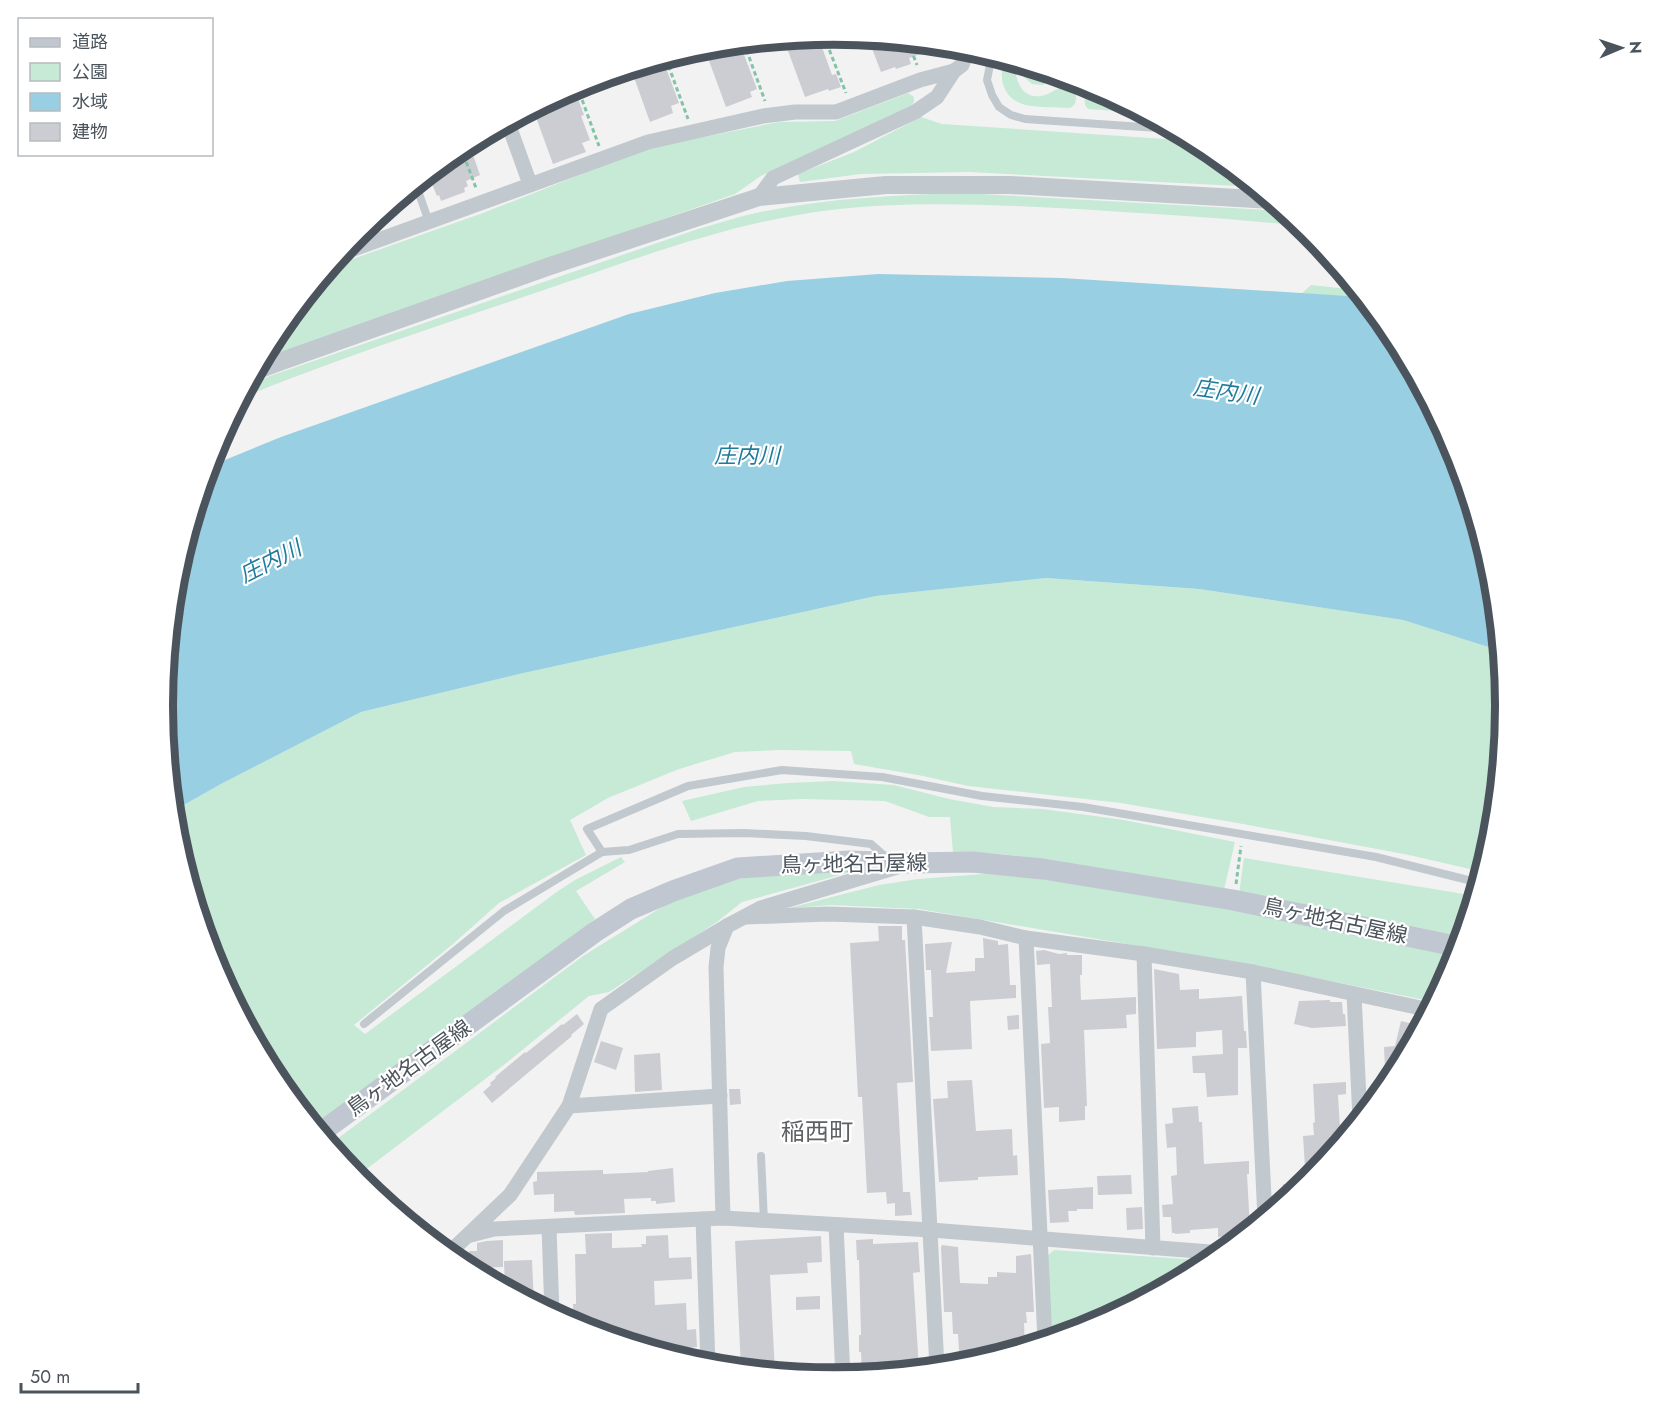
<svg xmlns="http://www.w3.org/2000/svg" width="1669" height="1413" font-family="Jost,'Noto Sans JP',sans-serif">
  <rect width="100%" height="100%" fill="#f3f2f2"/>
  <!-- green -->
  <g fill="#c6ead6">
    <path d="M1005,59l10,4c0,15 5,36 26,33 15,-2 19,-18 35,-1 0,6 0,10 -6,13 -14,-1 -30,0 -44,-3 -22,-5 -29,-26 -21,-46z"/>
    <path d="M1025,65l42,13c-10,-1 -16,1 -24,7l-11,-1 -8,-7z"/>
    <polygon points="1075,81 1087,84 1093,95 1100,100 1111,103 1121,102 1144,113 1088,109 1085,105 1084,91"/>
    <polygon points="908,93 914,97 914,102 909,108 761,176 735,194 262,359 276,333 330,267 483,213 648,148 779,122 835,121"/>
    <polygon points="921,117 942,124 1195,141 1208,148 1256,187 969,172 861,174 800,182 798,174 854,152"/>
    <path d="M964,193l321,18 18,15c-75,-8 -150,-12 -225,-17 -81,-4 -165,-9 -247,1 -100,12 -195,49 -290,81 -100,34 -202,67 -300,107l7,-12 22,-10 428,-147c23,-6 45,-14 68,-18 65,-13 131,-16 198,-18z"/>
    <polygon points="1311,285 1358,290 1366,300 1348,296 1301,294"/>
    <polygon points="1046,578 1199,589 1403,620 1501,651 1506,707 1494,838 1483,872 1409,855 1243,824 1121,803 968,786 923,776 854,764 851,751 779,750 735,752 679,769 608,798 570,820 586,855 499,903 453,944 354,1025 365,1034 558,891 575,880 621,857 625,862 576,891 595,919 444,1032 314,1126 276,1080 214,963 175,837 173,811 221,784 361,712 519,674 876,596"/>
    <polygon points="833,781 894,785 949,799 993,807 1043,809 1124,820 1235,842 1224,890 1043,859 1001,854 953,852 950,817 929,817 885,801 803,799 758,801 691,821 682,801 744,787 788,783"/>
    <polygon points="1244,858 1476,896 1463,939 1239,894"/>
    <polygon points="865,868 742,902 717,922 609,992 589,996 505,1064 356,1177 329,1145 583,956 683,894 746,877"/>
    <polygon points="984,874 1037,876 1206,904 1458,954 1455,964 1435,1002 1257,966 919,909 829,905 785,909 879,885 918,879"/>
    <polygon points="1054,1250 1213,1261 1208,1265 1091,1327 1052,1339 1047,1256"/>
  </g>
  <!-- water -->
  <polygon fill="#99cfe2" points="878,274 1062,278 1348,296 1366,300 1393,333 1455,450 1494,576 1501,651 1403,620 1199,589 1046,578 876,596 519,674 361,712 221,784 173,811 163,706 175,575 208,467 281,437 629,314 715,293 787,281"/>
  <!-- building -->
  <g fill="#cccdd3">
    <polygon points="818,36 832,75 836,74 841,87 829,91 828,89 805,97 784,40"/>
    <polygon points="868,38 919,43 923,53 909,58 911,64 896,69 895,67 881,72"/>
    <polygon points="740,44 757,89 750,92 752,97 726,107 705,50 716,46"/>
    <polygon points="663,60 679,103 671,106 673,113 650,122 631,69"/>
    <polygon points="574,88 584,115 581,116 590,140 582,143 586,152 553,164 533,109"/>
    <polygon points="456,152 459,161 473,155 480,175 466,181 468,186 464,188 465,192 441,201 439,195 437,196 430,179 433,178 431,173"/>
    <polygon points="878,926 902,926 902,940 905,940 913,1082 897,1083 903,1192 910,1192 912,1215 895,1216 895,1203 887,1204 886,1192 867,1193 862,1097 858,1097 850,943 879,941"/>
    <polygon points="983,938 998,941 998,945 1008,944 1010,985 1016,985 1016,998 970,1001 972,1049 931,1051 929,1017 933,1017 931,970 926,970 925,944 952,942 946,973 975,971 975,958 984,958"/>
    <polygon points="1044,950 1059,954 1067,953 1067,955 1082,955 1082,975 1080,975 1081,1000 1136,997 1136,1014 1126,1015 1127,1028 1084,1030 1087,1106 1085,1106 1085,1120 1059,1122 1059,1107 1044,1108 1041,1044 1050,1043 1048,1007 1052,1007 1050,964 1037,965 1036,951"/>
    <polygon points="1154,969 1179,974 1180,990 1199,989 1199,999 1242,996 1244,1031 1246,1031 1247,1048 1238,1048 1238,1095 1207,1097 1205,1073 1193,1073 1192,1056 1223,1054 1222,1030 1197,1032 1196,1032 1196,1047 1157,1049"/>
    <polygon points="1330,1000 1330,1002 1342,1002 1343,1014 1345,1014 1346,1026 1312,1028 1294,1024 1299,1001"/>
    <polygon points="577,1014 584,1024 571,1035 572,1036 492,1103 483,1092 491,1085 490,1083 496,1078 495,1077 525,1052 526,1053 562,1024 563,1025"/>
    <polygon points="1019,1015 1019,1029 1008,1030 1007,1016"/>
    <polygon points="1401,1021 1422,1026 1393,1080 1386,1089 1384,1047 1395,1046"/>
    <polygon points="601,1041 623,1048 616,1070 594,1062"/>
    <polygon points="660,1053 662,1090 635,1092 634,1055"/>
    <polygon points="972,1080 976,1131 1012,1129 1013,1156 1017,1155 1018,1175 978,1177 978,1180 939,1182 933,1099 948,1098 947,1081"/>
    <polygon points="1346,1082 1346,1094 1338,1095 1341,1144 1309,1182 1284,1203 1283,1184 1306,1183 1303,1136 1314,1135 1313,1123 1315,1122 1313,1084"/>
    <polygon points="729,1089 740,1089 741,1104 730,1105"/>
    <polygon points="1198,1106 1199,1122 1202,1122 1204,1164 1249,1161 1249,1174 1247,1174 1250,1229 1238,1229 1238,1236 1218,1237 1218,1228 1190,1230 1190,1233 1175,1234 1175,1233 1172,1233 1171,1217 1163,1217 1162,1205 1173,1204 1171,1176 1177,1175 1176,1147 1167,1148 1165,1124 1173,1123 1172,1108"/>
    <polygon points="673,1168 675,1202 656,1204 656,1201 651,1201 651,1198 624,1199 625,1213 575,1215 574,1211 554,1212 554,1194 534,1195 533,1182 537,1181 537,1172 603,1170 603,1174 648,1172 648,1171"/>
    <polygon points="1131,1175 1132,1194 1098,1195 1097,1176"/>
    <polygon points="1093,1187 1093,1209 1077,1209 1077,1211 1068,1211 1069,1222 1050,1223 1048,1190"/>
    <polygon points="1142,1207 1143,1229 1127,1230 1126,1208"/>
    <polygon points="612,1233 612,1248 642,1247 641,1244 646,1244 646,1236 668,1235 669,1258 691,1257 692,1279 654,1281 655,1305 686,1303 687,1330 696,1329 697,1347 655,1351 574,1325 573,1304 576,1304 576,1299 575,1254 586,1254 585,1234"/>
    <polygon points="821,1236 822,1262 807,1263 808,1273 770,1275 775,1373 741,1369 735,1241"/>
    <polygon points="873,1239 873,1244 918,1242 920,1272 913,1273 919,1369 917,1369 917,1370 862,1375 861,1352 859,1352 859,1335 861,1335 859,1260 857,1260 856,1240"/>
    <polygon points="503,1240 503,1267 475,1268 475,1265 470,1266 469,1251 477,1251 477,1243 487,1241"/>
    <polygon points="942,1245 958,1247 960,1283 988,1284 988,1277 997,1277 997,1272 1016,1273 1016,1256 1031,1254 1034,1312 1026,1312 1027,1323 1024,1323 1025,1348 960,1366 958,1334 953,1334 952,1312 944,1312 941,1247"/>
    <polygon points="532,1260 534,1304 505,1289 504,1261"/>
    <polygon points="820,1296 820,1309 796,1310 796,1297"/>
  </g>
  <g fill="none" stroke-linecap="round" stroke-linejoin="round">
    <!-- path -->
    <g stroke="#82c4a7" stroke-width="3" stroke-dasharray="4.5 3" stroke-linecap="butt">
      <polyline points="824,36 846,93"/>
      <polyline points="908,42 917,65"/>
      <polyline points="744,43 765,101"/>
      <polyline points="666,59 688,119"/>
      <polyline points="577,86 599,146"/>
      <polyline points="461,148 476,188"/>
      <polyline points="1236,884 1241,846"/>
    </g>
    <!-- service -->
    <g stroke="#c1c8ce" stroke-width="8">
      <polyline points="992,55 987,80 992,95 999,107 1011,115 1025,119 1172,129"/>
      <polyline points="416,185 429,222"/>
      <polyline points="602,852 629,850 678,834 744,833 806,836 871,844 887,858"/>
      <polyline points="364,1024 504,911 602,852 587,829 688,786 782,770 882,777 982,796 1083,807 1376,857 1480,883"/>
      <polyline points="761,1156 764,1221"/>
    </g>
    <!-- minor -->
    <g stroke="#c1c8ce" stroke-width="15">
      <polyline points="508,123 530,184"/>
      <polyline points="759,197 773,178 915,112 937,97 954,71 962,65 968,48"/>
      <polyline points="340,254 648,142 763,116 795,112 836,112 920,80 954,71"/>
      <polyline points="746,917 828,914 914,917 980,927 1026,938 1144,954 1253,972 1430,1010"/>
      <polyline points="914,917 937,1368"/>
      <polyline points="1026,938 1045,1341"/>
      <polyline points="1144,954 1153,1248"/>
      <polyline points="1253,972 1265,1218"/>
      <polyline points="1354,994 1360,1120"/>
      <polyline points="569,1106 720,1096"/>
      <polyline points="723,1218 716,967 718,948 727,926 761,908 897,867"/>
      <polyline points="703,1219 708,1366"/>
      <polyline points="836,1225 843,1378"/>
      <polyline points="549,1227 552,1314"/>
      <polyline points="467,1236 494,1229 723,1218 931,1230 1223,1253"/>
      <polyline points="448,1254 510,1195 569,1106 601,1009 673,958 727,926"/>
      <polyline points="677,1358 708,1357"/>
    </g>
    <!-- tertiary -->
    <polyline stroke="#c1c8ce" stroke-width="18" points="255,371 279,362 550,266 759,197 886,185 1010,185 1272,200"/>
    <!-- secondary -->
    <polyline stroke="#c0c7d0" stroke-width="21" points="320,1133 595,932 631,909 673,891 738,868 849,861 908,863 972,862 1043,869 1233,900 1460,947"/>
  </g>
  <g text-anchor="middle" dominant-baseline="central" stroke-width="4.5" stroke-linejoin="round" paint-order="stroke">
    <!-- street labels -->
    <g font-size="21" fill="#4b545c" stroke="#fff">
      <text transform="translate(854 864) rotate(-1)">鳥ヶ地名古屋線</text>
      <text transform="translate(1335 921) rotate(12)">鳥ヶ地名古屋線</text>
      <text transform="translate(409 1068) rotate(-36)">鳥ヶ地名古屋線</text>
    </g>
    <!-- water labels -->
    <g font-size="22" font-style="italic" fill="#1f7b9b" stroke="#fff">
      <text transform="translate(1226 391) rotate(8)">庄内川</text>
      <text x="747" y="455">庄内川</text>
      <text transform="translate(270 561) rotate(-27)">庄内川</text>
    </g>
    <!-- quarter labels -->
    <g font-size="24" fill="#5f6165" stroke="#fff">
      <text x="817" y="1131">稲西町</text>
    </g>
  </g>
  <!-- crop -->
  <path d="M0 0H1669V1413H0ZM173 706a661 661 0 1 1 1322 0a661 661 0 1 1-1322 0Z" fill="#fff" fill-rule="evenodd"/>
  <path fill="none" stroke="#4b545c" stroke-width="8" d="M173 706a661 661 0 1 1 1322 0a661 661 0 1 1-1322 0Z"/>
  <!-- legend -->
  <rect x="18" y="18" width="195" height="138" fill="#ffffff" stroke="#b7bbbe" stroke-width="1.5"/>
  <rect x="30" y="38" width="30" height="9" fill="#c0c7d0" stroke="#b7bbbe" stroke-width="1.5"/>
  <text x="72" y="48" font-size="18" fill="#4b545c">道路</text>
  <rect x="30" y="63" width="30" height="18" fill="#c6ead6" stroke="#b7bbbe" stroke-width="1.5"/>
  <text x="72" y="78" font-size="18" fill="#4b545c">公園</text>
  <rect x="30" y="93" width="30" height="18" fill="#99cfe2" stroke="#b7bbbe" stroke-width="1.5"/>
  <text x="72" y="108" font-size="18" fill="#4b545c">水域</text>
  <rect x="30" y="123" width="30" height="18" fill="#cccdd3" stroke="#b7bbbe" stroke-width="1.5"/>
  <text x="72" y="138" font-size="18" fill="#4b545c">建物</text>
  <!-- north arrow -->
  <g transform="translate(1621 48) rotate(88)" stroke="#ffffff" stroke-width="4.5" paint-order="stroke">
  <path d="M0-4.5L10 22L0 15L-10 22Z" fill="#4b545c"/>
  <text y="-9" font-size="16" font-weight="bold" text-anchor="middle" fill="#4b545c">N</text>
  </g>
  <!-- scale -->
  <path d="M21 1383v9h117v-9" fill="none" stroke="#4b545c" stroke-width="3"/>
  <text x="30" y="1383" font-size="18" fill="#4b545c" stroke="#ffffff" stroke-width="4.5" paint-order="stroke">50 m</text>
</svg>
